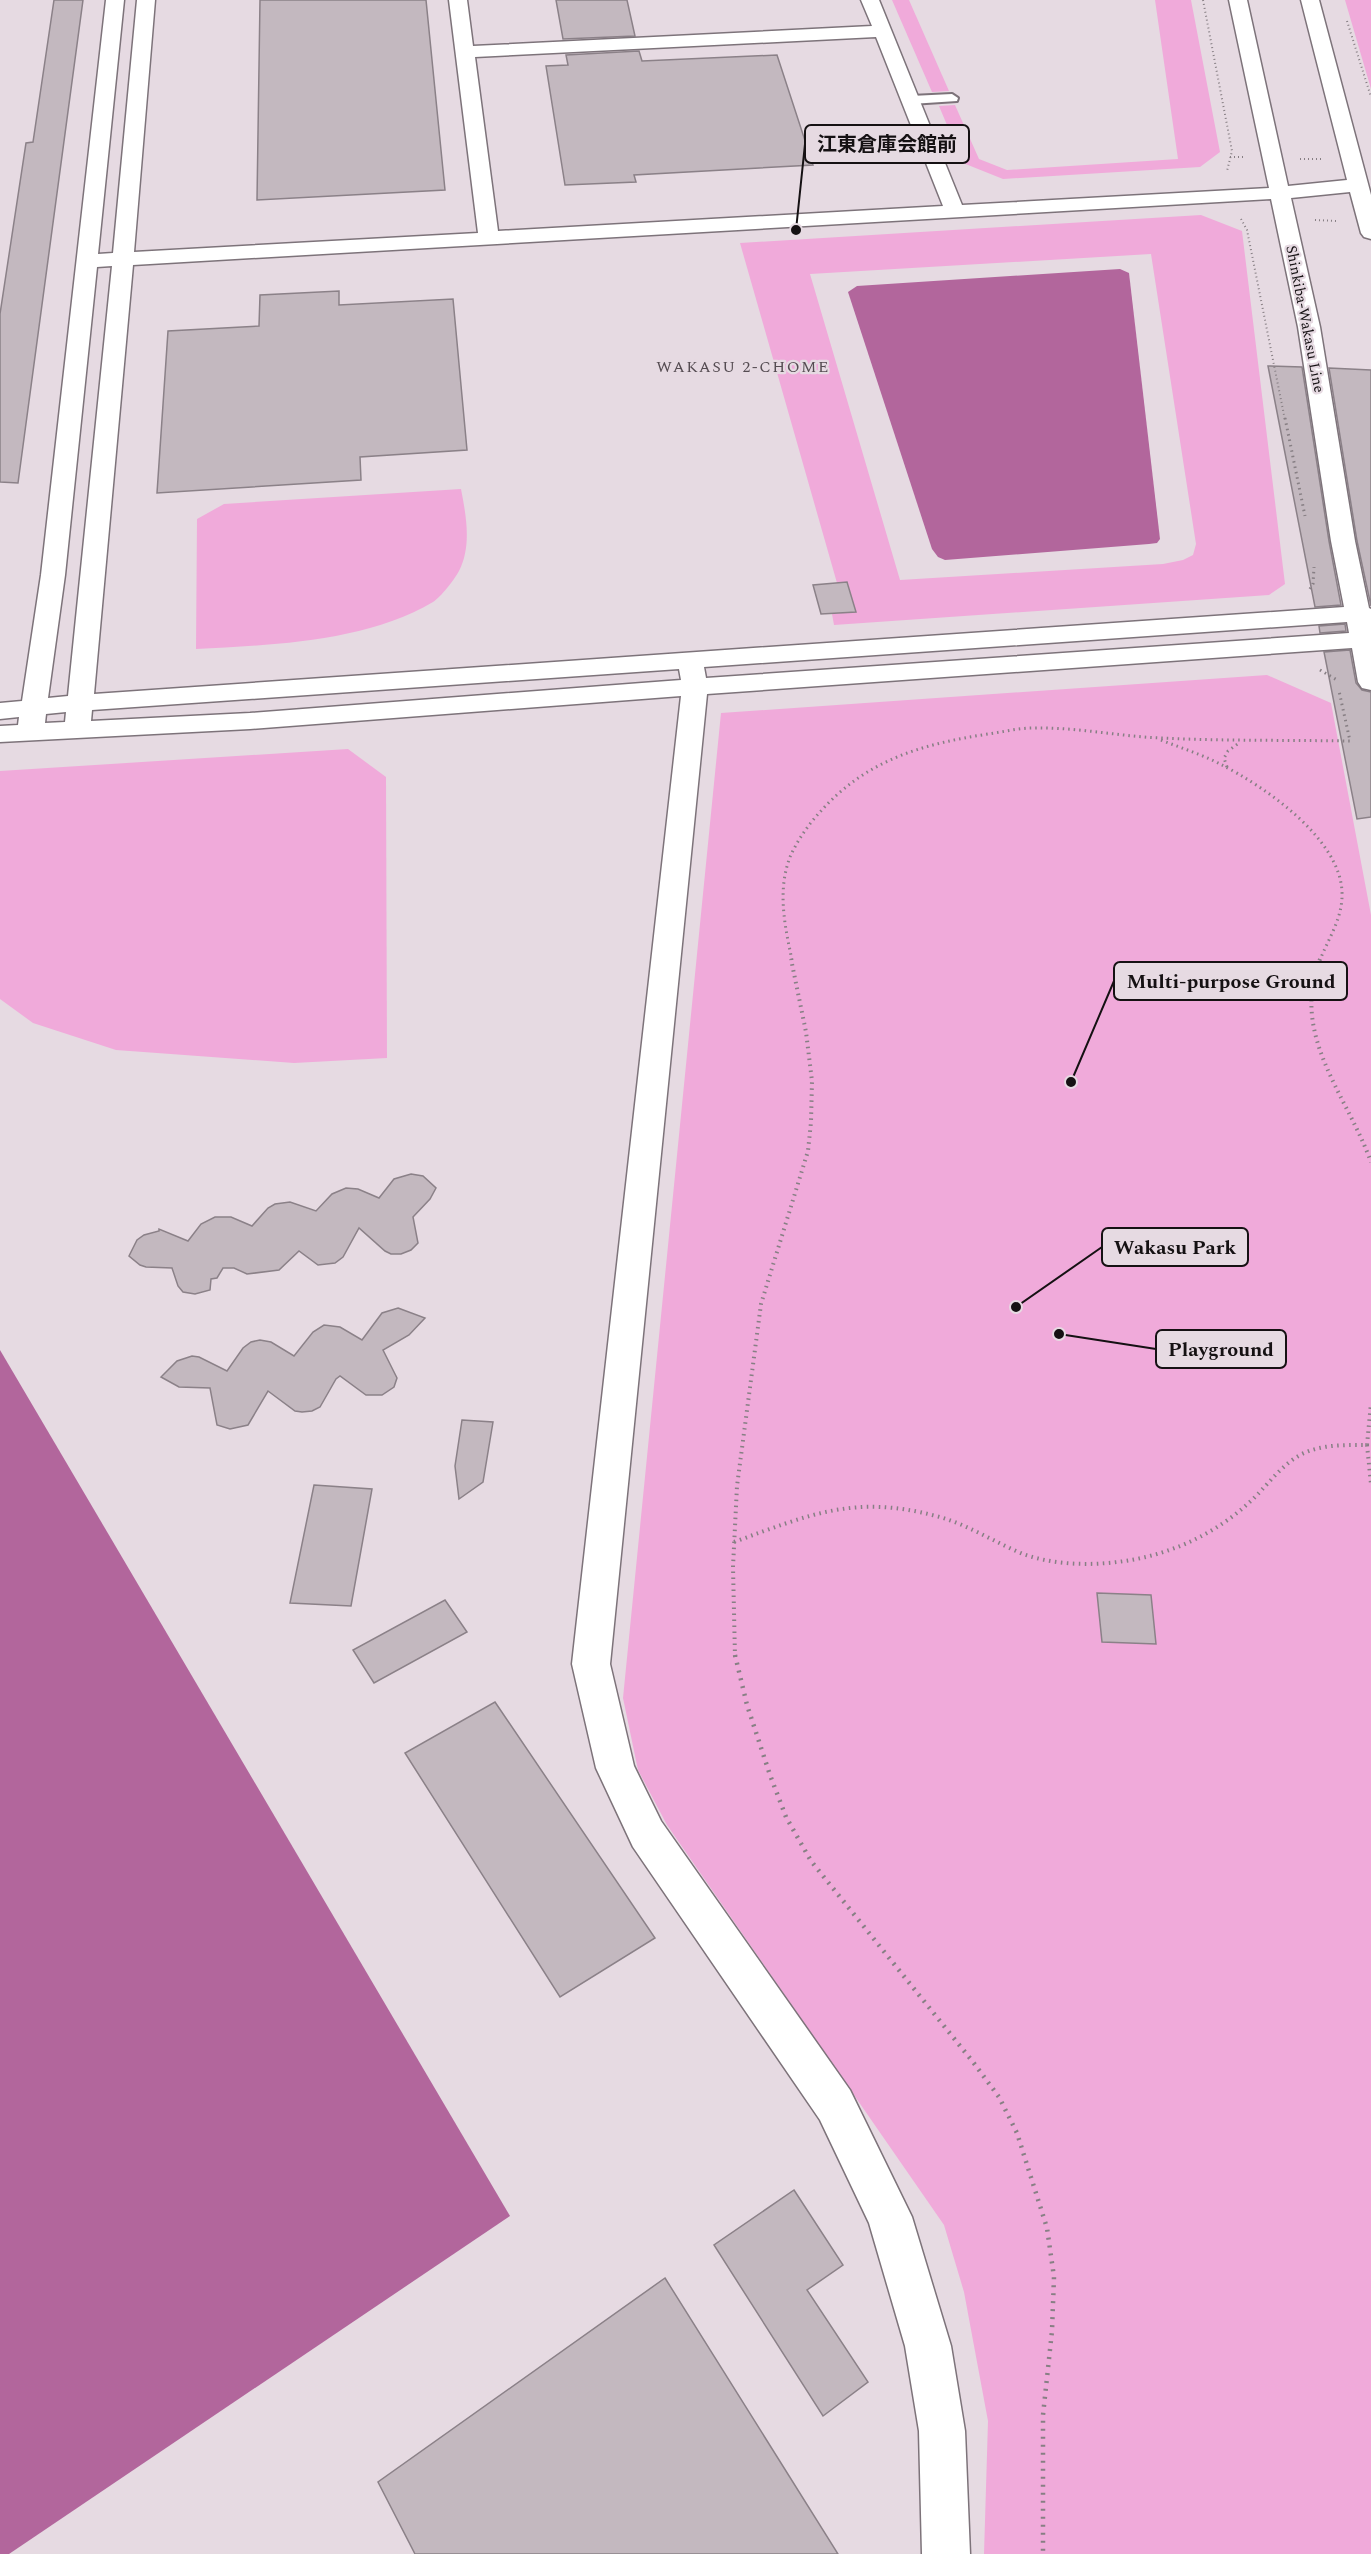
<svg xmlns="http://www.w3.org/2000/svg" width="1371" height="2554" font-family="Spectral,'Noto Sans JP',serif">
  <rect width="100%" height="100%" fill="#e6dae2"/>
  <!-- green -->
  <g fill="#f0aada" fill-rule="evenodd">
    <polygon points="892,0 909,0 949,91 932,92"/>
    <polygon points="1155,0 1191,0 1220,152 1200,167 1003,179 963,163 939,106 955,105 979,159 1007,170 1178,159"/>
    <polygon points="1345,0 1371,0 1371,89"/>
    <path d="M1201,215l41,16 43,353 -16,11 -435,30 -2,-11 23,-3 -7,-28h-11l-97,-340zM1151,254l45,290 -3,11 -10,5 -20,4 -263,16 -90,-306z"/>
    <path d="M461,489c5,26 11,57 -2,82 -5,9 -18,26 -26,31 -68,40 -161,43 -237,47l1,-130 27,-15z"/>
    <polygon points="1267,675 1331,703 1371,915 1371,2554 984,2554 988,2421 964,2292 944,2225 667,1825 638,1770 623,1698 721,713"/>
    <polygon points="348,749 386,777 387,1058 294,1063 116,1050 33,1023 0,999 0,771"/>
  </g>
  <!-- water -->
  <g fill="#b2669c">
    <polygon points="1120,269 1129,273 1160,539 1157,543 1149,544 945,560 938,557 932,549 848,292 857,286"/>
    <polygon points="0,1350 510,2216 9,2554 0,2554"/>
  </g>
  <!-- building -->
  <g fill="#c3b8bf" stroke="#8b8188" stroke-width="1.5">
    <polygon points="54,0 83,0 18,483 0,482 0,314 26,143 33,142"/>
    <polygon points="260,0 426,0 445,190 257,200"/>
    <polygon points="556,0 627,0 635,36 563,39"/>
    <polygon points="639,51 642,61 777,55 813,165 634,175 636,182 565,185 546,66 568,65 566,55"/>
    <polygon points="339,291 339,305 453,299 467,450 360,457 361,480 157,493 168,331 259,326 260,295"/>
    <polygon points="1268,366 1302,367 1329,541 1341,605 1315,607"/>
    <polygon points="1329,368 1371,370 1371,606 1357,541"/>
    <polygon points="847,582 856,612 821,614 813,585"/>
    <polygon points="1345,624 1346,631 1320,633 1319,626"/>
    <polygon points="1350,650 1356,683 1362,690 1371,692 1371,817 1357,819 1324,652"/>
    <polygon points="411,1174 423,1176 436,1188 430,1199 413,1217 418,1243 411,1250 401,1254 391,1254 385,1251 359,1228 343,1257 335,1263 318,1265 299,1251 279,1270 247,1274 234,1268 223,1268 217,1278 211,1279 210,1290 195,1294 183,1292 178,1286 172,1268 146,1267 140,1265 129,1256 137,1240 144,1235 159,1231 159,1229 188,1241 201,1224 215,1217 231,1217 252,1226 268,1208 275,1204 290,1202 316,1211 332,1194 346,1188 358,1189 379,1198 394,1179"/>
    <polygon points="398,1308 425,1318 409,1335 383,1350 397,1378 394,1387 382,1395 366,1395 340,1376 336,1379 320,1407 312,1411 302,1412 295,1411 268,1391 248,1425 230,1429 217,1425 210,1388 179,1387 161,1377 177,1361 192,1356 199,1357 227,1371 243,1348 251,1342 260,1340 271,1342 294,1356 313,1332 324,1325 340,1327 362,1340 382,1313"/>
    <polygon points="462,1420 493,1422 483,1482 459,1499 455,1466"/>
    <polygon points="314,1485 372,1489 351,1606 290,1603"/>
    <polygon points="1097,1593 1151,1595 1156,1644 1102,1642"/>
    <polygon points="445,1600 467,1632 374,1683 353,1650"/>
    <polygon points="495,1702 655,1938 560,1997 405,1753"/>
    <polygon points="794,2190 843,2265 807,2290 868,2382 823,2416 714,2245"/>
    <polygon points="665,2278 838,2554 415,2554 378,2482"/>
  </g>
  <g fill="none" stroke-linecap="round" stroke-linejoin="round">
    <defs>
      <polygon id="service" points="952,94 958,98 957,101 911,104 905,100 911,96"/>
      <path id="tertiary" d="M106,0h18l-26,254 15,-1 24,-253h18l-21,252 344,-19 -29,-233h18l6,46 399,-20 -11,-26h18l83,205 307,-17 -40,-188h18l41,186 59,-6 -46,-180h18l52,195v44l-7,-2 -3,-4 -11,-41 -59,6 29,129 35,214 14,67 2,1v81l-9,-2 -4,-6 -6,-34 -645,46 -97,970 24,102 27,55 189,269 62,127 39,129 14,85 5,123h-48l-3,-123 -14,-85 -36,-123 -49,-103 -187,-273 -37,-79 -24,-104 109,-968 -431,33 -250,13v-16l18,-1 1,-8 -19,2v-16l22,-2 19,-126zM876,37l67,169 -445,25 -23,-174zM1271,199l27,128 33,214 13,66 -1250,87 39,-429zM112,266l-44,430 -20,2 17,-123 32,-308zM1347,622l2,11 -643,45 -2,-11zM679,669l2,11 -431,33 -159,8 1,-11zM66,712l-1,10 -20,1 1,-9z"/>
    </defs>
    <!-- service casing -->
    <use href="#service" stroke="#7d737a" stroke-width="4"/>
    <!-- tertiary casing -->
    <use href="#tertiary" stroke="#7d737a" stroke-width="3"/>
    <!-- path-far3 -->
    <g stroke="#877f84" stroke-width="2" stroke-dasharray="1 3" stroke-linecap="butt">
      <polyline points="1203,0 1232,151 1227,171"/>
      <polyline points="1347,21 1371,97"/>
      <polyline points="1230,157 1244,157"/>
      <polyline points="1300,159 1322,159"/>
      <polyline points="1241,219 1247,230 1285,420"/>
      <polyline points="1315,220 1337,221"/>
    </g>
    <!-- path-far2 -->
    <g stroke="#877f84" stroke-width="3" stroke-dasharray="1.5 4" stroke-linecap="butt">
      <polyline points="1285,418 1305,516"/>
      <polyline points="1310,589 1313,584 1314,567"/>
      <polyline points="1320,670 1337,680"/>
      <path d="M1161,740c20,8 40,14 59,24 44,22 120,74 122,128 1,26 -13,45 -22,68"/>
      <polyline points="1227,767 1224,758 1228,751 1239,743"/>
      <path d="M792,960c-7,-33 -15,-69 -2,-103 7,-16 18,-32 30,-45 46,-52 102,-68 168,-78 15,-2 30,-6 45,-6 43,-1 84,8 127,10 63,3 127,2 190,3l-11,-50"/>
    </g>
    <!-- path-far1 -->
    <g stroke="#877f84" stroke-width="4" stroke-dasharray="1.5 4.5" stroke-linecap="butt">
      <path d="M1320,959c-30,76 26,134 51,203"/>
      <polyline points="1367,1445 1371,1484"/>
      <path d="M734,1542c75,-27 120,-48 202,-26 31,8 58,26 87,38 34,12 73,12 108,6 46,-8 89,-29 123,-62 15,-15 28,-33 46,-43 21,-11 45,-10 67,-10l4,-42"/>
      <polyline points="735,1657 733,1567 737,1486 761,1304 808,1151 811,1122 812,1081 806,1032 791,959"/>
    </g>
    <!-- path -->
    <polyline stroke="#877f84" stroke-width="4.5" stroke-dasharray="2 6" stroke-linecap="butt" points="735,1655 747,1705 770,1775 786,1817 811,1861 973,2062 999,2097 1017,2133 1047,2228 1054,2277 1052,2331 1043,2415 1043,2554"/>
    <!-- service -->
    <use href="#service" fill="#fff" fill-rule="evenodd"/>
    <!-- tertiary -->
    <use href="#tertiary" fill="#fff" fill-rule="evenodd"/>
  </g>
  <g text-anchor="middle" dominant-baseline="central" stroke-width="4.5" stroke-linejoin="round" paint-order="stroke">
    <!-- far-street labels -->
    <g font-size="15" fill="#151113" stroke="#e6dae2">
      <text transform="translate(1305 319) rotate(79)">Shinkiba-Wakasu Line</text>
    </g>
    <!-- far-neighbourhood labels -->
    <g font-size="16" letter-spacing="1.5" fill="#554c52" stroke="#e6dae2">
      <text x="743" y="367">WAKASU 2-CHOME</text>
    </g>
  </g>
  <!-- callouts -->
  <path fill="none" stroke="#151113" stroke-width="2" d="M796 230L805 144M1071 1082L1114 981M1016 1307L1102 1247M1059 1334L1156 1349"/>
  <g fill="#151113" stroke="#e6dae2" stroke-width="2">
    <circle cx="796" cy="230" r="6"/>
    <circle cx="1071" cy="1082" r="6"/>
    <circle cx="1016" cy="1307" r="6"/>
    <circle cx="1059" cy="1334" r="6"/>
  </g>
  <g fill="#e6dae2" stroke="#151113" stroke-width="2">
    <rect x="805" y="125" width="164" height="38" rx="6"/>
    <rect x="1114" y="962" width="233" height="38" rx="6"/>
    <rect x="1102" y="1228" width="146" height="38" rx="6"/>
    <rect x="1156" y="1330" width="130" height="38" rx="6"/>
  </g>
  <g font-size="20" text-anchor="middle" font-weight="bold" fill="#151113">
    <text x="887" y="151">江東倉庫会館前</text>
    <text x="1231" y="988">Multi-purpose Ground</text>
    <text x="1175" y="1254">Wakasu Park</text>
    <text x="1221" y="1356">Playground</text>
  </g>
</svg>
